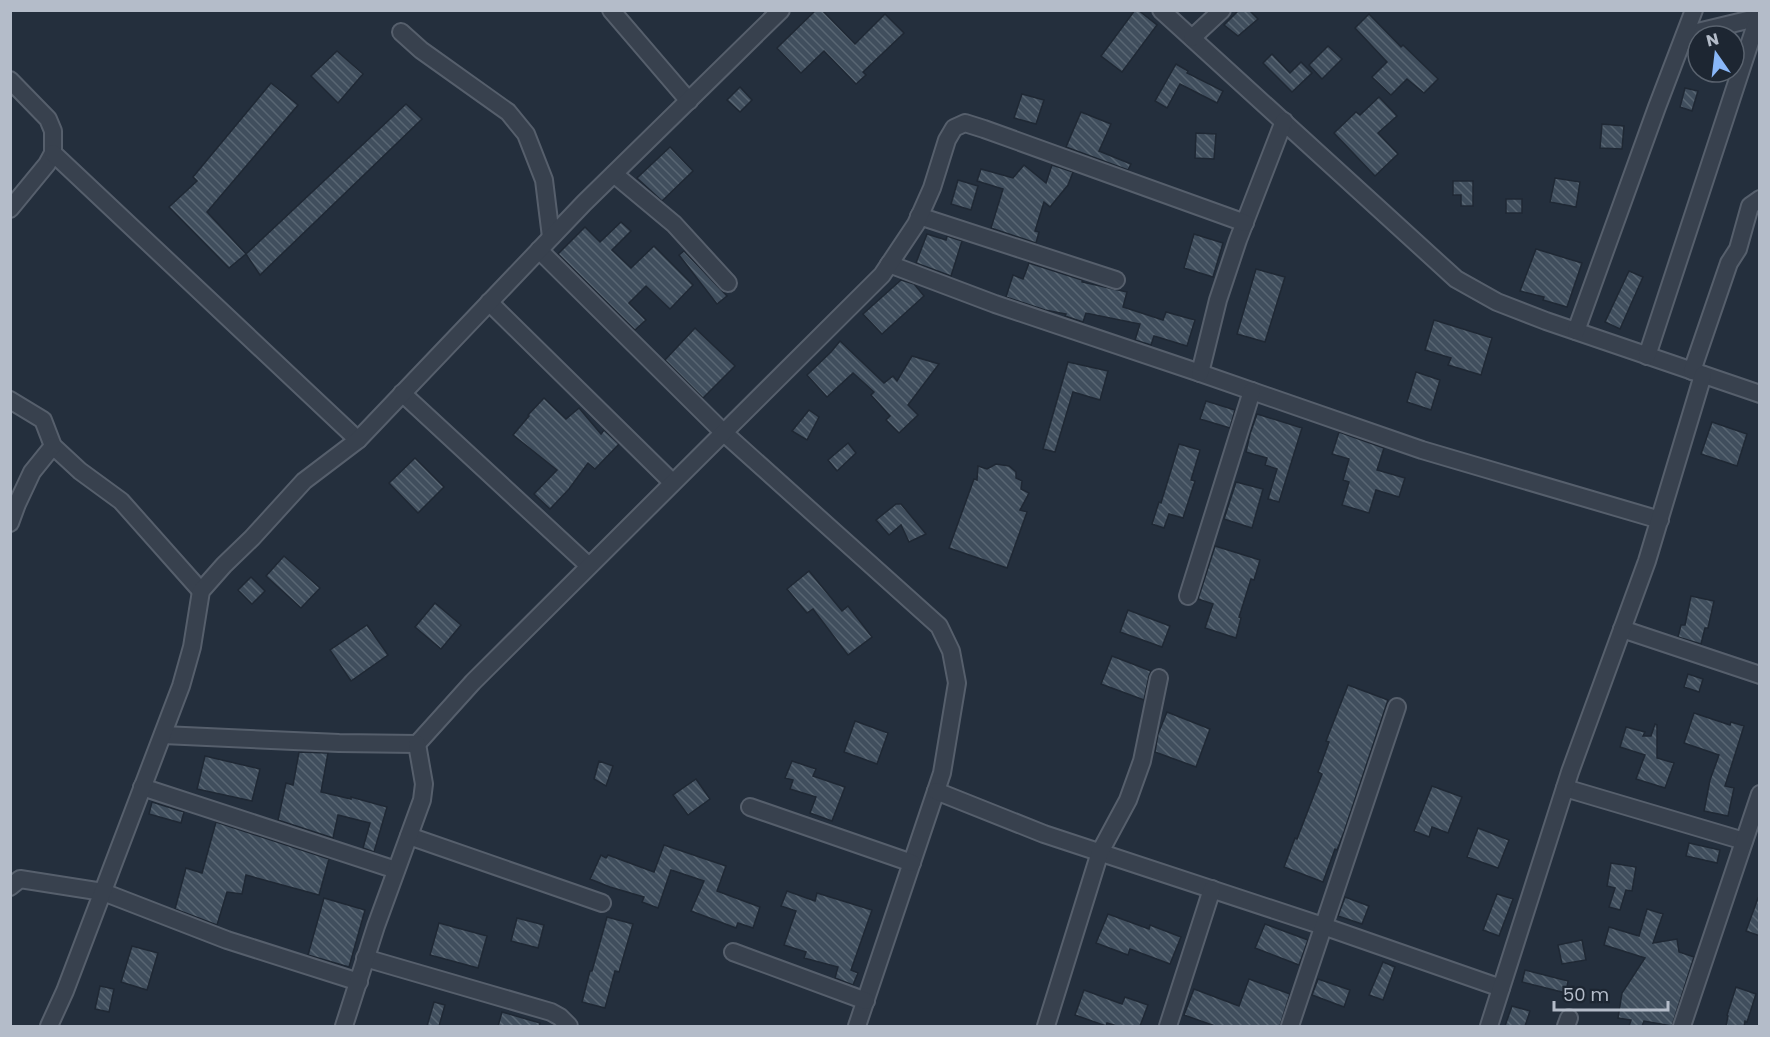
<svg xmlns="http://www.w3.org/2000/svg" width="1770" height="1037" font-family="Poppins,sans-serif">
  <defs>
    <pattern id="building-back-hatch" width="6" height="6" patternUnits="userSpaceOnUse" patternTransform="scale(1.5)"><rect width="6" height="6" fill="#404e5d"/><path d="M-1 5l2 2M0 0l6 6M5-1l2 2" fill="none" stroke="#596673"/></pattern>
  </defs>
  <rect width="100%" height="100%" fill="#242f3d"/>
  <!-- building -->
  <g fill="url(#building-back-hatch)" stroke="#1f2834" stroke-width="1.5">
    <polygon points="816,10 822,10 855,44 885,14 904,33 863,72 866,75 856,84 824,51 801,73 777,48"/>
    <polygon points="1135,10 1138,10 1157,25 1122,72 1101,56"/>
    <polygon points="1239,10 1249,10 1258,19 1238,36 1224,25"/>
    <polygon points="1369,14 1401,47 1403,45 1438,79 1424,93 1407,79 1391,95 1372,77 1387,62 1355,28"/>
    <polygon points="1328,46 1342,59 1322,79 1309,65"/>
    <polygon points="337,51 363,74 338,103 311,76"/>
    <polygon points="1272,54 1290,73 1301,62 1312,73 1292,92 1263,63"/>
    <polygon points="1176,64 1188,71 1187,73 1223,91 1217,103 1180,84 1167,108 1155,101"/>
    <polygon points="271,83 298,105 207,212 246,254 229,268 169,207 197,181 193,177"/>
    <polygon points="740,87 752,100 740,112 727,100"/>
    <polygon points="1685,88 1698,91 1692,111 1680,107"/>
    <polygon points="1022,94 1044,100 1036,124 1014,118"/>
    <polygon points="1379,97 1397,116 1378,133 1398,154 1375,176 1334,133 1356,112 1360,115"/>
    <polygon points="406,104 422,119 260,275 246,254"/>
    <polygon points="1081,112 1111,124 1099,151 1131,164 1128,170 1066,147"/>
    <polygon points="1602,124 1624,126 1622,149 1600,148"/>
    <polygon points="1196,133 1216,134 1214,159 1195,158"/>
    <polygon points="670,147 693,171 662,201 637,178"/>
    <polygon points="1024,165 1046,183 1052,165 1073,172 1068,185 1050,207 1044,202 1035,231 1039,232 1036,243 991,228 1003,189 977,181 981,169 1013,178"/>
    <polygon points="1555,178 1580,182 1576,207 1550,202"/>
    <polygon points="958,180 978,186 971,210 951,204"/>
    <polygon points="1453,181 1473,181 1473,206 1461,206 1461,195 1453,195"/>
    <rect x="1506" y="199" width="16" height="14"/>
    <polygon points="621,222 631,231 612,250 631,268 654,246 693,285 670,309 646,286 629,303 646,320 635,330 558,254 585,227 600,242"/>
    <polygon points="927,234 946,240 947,236 962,241 951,276 916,263"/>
    <polygon points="1194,234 1223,243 1213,277 1184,268"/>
    <polygon points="1536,249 1582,263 1567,307 1543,300 1544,297 1520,291"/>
    <polygon points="684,251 727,296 717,304 679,255"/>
    <polygon points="1029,263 1082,280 1082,282 1127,292 1123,307 1163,320 1166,312 1195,320 1187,346 1154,336 1151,345 1135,340 1140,324 1086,313 1083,322 1065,316 1066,314 1045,310 1006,297 1013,275 1023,279"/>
    <polygon points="1256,269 1285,277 1265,342 1237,334"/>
    <polygon points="1629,271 1643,277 1620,329 1605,322"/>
    <polygon points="901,280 914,284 924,296 882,334 863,314"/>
    <polygon points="1434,320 1492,338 1481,375 1448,365 1451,358 1425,350"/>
    <polygon points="695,328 735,366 703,398 665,360"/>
    <polygon points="840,341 884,383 893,376 897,381 912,356 939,364 908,405 918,415 899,433 886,420 890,416 871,395 874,392 853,373 827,397 807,375 831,352"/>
    <polygon points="1068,362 1108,371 1100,400 1073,392 1055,452 1043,449"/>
    <polygon points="1416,372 1440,380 1431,410 1407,402"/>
    <polygon points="544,398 566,419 579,408 601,434 604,430 619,444 595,469 588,463 569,489 550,509 534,494 557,470 513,435 529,416 528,415"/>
    <polygon points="1206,401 1235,410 1230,428 1200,419"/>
    <polygon points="809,410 819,417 807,440 792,431"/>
    <polygon points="1257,414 1302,428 1279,502 1268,499 1277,469 1265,465 1267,458 1246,452 1250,434"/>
    <polygon points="1712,422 1747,434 1737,466 1701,454"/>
    <polygon points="1339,432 1384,448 1377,470 1405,478 1399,497 1376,490 1369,513 1342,505 1349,482 1343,480 1349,459 1332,454"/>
    <polygon points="848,443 856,453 837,471 828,460"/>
    <polygon points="1179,444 1200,450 1191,480 1195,481 1183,518 1169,514 1164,528 1152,524 1159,502 1161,503"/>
    <polygon points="415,458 444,487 418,513 389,483"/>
    <polygon points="996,464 1009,466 1016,472 1016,478 1022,481 1021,489 1029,493 1020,510 1027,512 1007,568 949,548 974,479 977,480 978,466 987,469"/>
    <polygon points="1236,482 1263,489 1252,528 1224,519"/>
    <polygon points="896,504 901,504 926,534 909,542 901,525 889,535 876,520"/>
    <polygon points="1215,546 1260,560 1254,580 1251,579 1239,617 1241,618 1236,638 1205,628 1213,604 1198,599"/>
    <polygon points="284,556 320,588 301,608 266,576"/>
    <polygon points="809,571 842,611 848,606 872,637 848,655 813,609 807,613 787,589"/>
    <polygon points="251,577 265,591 252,604 238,590"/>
    <polygon points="1691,596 1714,601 1708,628 1705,628 1701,644 1678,637 1681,625 1685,625"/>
    <polygon points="435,603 461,625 441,649 415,627"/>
    <polygon points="1128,610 1170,626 1162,647 1120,632"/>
    <polygon points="367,625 388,655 351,681 330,650"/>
    <polygon points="1112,656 1151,671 1149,676 1144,700 1101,684"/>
    <polygon points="1688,674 1703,679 1699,692 1684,687"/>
    <polygon points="1348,685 1388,700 1344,832 1337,850 1335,849 1323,882 1284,867 1295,838 1297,839 1322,774 1318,772 1329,742 1326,741"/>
    <polygon points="1167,712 1210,729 1196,767 1155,752 1158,734"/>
    <polygon points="1694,713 1730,725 1731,722 1744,726 1725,786 1734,788 1728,816 1704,811 1710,780 1719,755 1684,743"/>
    <polygon points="855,721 888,733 877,764 844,752"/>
    <polygon points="1655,724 1657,725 1657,758 1674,763 1665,788 1636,779 1645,755 1620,747 1626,727 1645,732 1643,736 1651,736"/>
    <polygon points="299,752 328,753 321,792 351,799 351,797 387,807 374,852 363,848 370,823 338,815 333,838 278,820 286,783 293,785"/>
    <polygon points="205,756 260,769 252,801 197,789"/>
    <polygon points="599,761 613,766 606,786 594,779"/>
    <polygon points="792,761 816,769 813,776 845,787 832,821 810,813 816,797 790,789 793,780 785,778"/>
    <polygon points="696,779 710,799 688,815 673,795"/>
    <polygon points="1432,786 1462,797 1448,833 1432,827 1429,837 1414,831"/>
    <polygon points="152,802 184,812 181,823 149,814"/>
    <polygon points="216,822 329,859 319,895 246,875 242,894 227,892 217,925 175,909 186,868 202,873"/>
    <polygon points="1478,828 1509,840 1498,868 1467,857"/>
    <polygon points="1689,843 1720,850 1717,863 1686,856"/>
    <polygon points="664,845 726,866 717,891 760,907 753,928 738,923 736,928 691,911 704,881 671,870 658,908 642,902 644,897 610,887 590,879 601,855 606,858 608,855 654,872"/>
    <polygon points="1611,863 1636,867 1632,891 1626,890 1620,910 1609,907 1615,888 1607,886"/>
    <polygon points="787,891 815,901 817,893 872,910 851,970 858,973 853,985 835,978 838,967 804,958 806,952 784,945 796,911 781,906"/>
    <polygon points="1497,894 1513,899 1499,936 1483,930"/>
    <polygon points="1345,897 1369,906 1362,924 1338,916"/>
    <polygon points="324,898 365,910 349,967 308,955"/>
    <polygon points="1758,898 1760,898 1760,936 1746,931"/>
    <polygon points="1647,909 1663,914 1653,943 1677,939 1679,952 1694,957 1672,1026 1644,1021 1642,1026 1629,1026 1631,1020 1618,1018 1622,993 1645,958 1604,945 1609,927 1639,936"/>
    <polygon points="1108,914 1149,929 1150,925 1181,937 1170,964 1130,949 1128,955 1096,943"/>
    <polygon points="607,917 633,924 619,972 615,971 605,1008 582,1002 590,971 592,971"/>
    <polygon points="517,918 544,925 538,948 511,941"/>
    <polygon points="439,923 487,936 478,968 430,955"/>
    <polygon points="1265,924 1308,940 1299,965 1255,948"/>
    <polygon points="1582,940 1586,960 1562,964 1558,945"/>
    <polygon points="132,946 158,953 147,990 121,982"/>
    <polygon points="1383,962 1395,967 1383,1000 1369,995"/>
    <polygon points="1525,970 1568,981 1566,993 1522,982"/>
    <polygon points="1249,979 1290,994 1280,1026 1215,1026 1184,1015 1194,989 1239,1006"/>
    <polygon points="1318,979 1350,990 1344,1007 1312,995"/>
    <polygon points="100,986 114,989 109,1012 95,1009"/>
    <polygon points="1736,987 1756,994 1747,1022 1745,1021 1744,1026 1726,1026 1728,1016 1727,1015"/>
    <polygon points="1084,990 1122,1004 1125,997 1148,1005 1140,1026 1117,1026 1107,1023 1106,1026 1075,1015"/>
    <polygon points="434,1002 445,1005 439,1026 427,1026"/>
    <polygon points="1512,1006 1530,1011 1525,1026 1505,1026"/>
    <polygon points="502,1012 540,1023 539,1026 498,1026"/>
  </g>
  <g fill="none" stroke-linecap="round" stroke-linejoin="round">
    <defs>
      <g id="minor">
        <polyline points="611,10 689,101"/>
        <polyline points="1161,10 1456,279 1497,302 1546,321 1760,394"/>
        <polyline points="401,32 421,50 508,112 526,134 544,180 551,237"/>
        <polyline points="1685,35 1760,17"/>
        <polyline points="1192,38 1222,10"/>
        <polyline points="10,80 48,119 53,131 53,153 47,164 10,209"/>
        <polyline points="53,153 358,440"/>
        <polyline points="614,174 674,224 728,283"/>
        <polyline points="919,216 1116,280"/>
        <polyline points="539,250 723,432 939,626 951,651 957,683 942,773 857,1026"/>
        <polyline points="889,264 995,304 1200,373 1422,450 1660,520"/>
        <polyline points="489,302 672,482"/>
        <polyline points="1576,331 1657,107 1694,10"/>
        <polyline points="1647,356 1758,18"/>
        <polyline points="1692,371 1729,263 1738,249 1750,206 1760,199"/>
        <polyline points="1200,373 1218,300 1238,240 1284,121"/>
        <polyline points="402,393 589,566"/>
        <polyline points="10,400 43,420 53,446 80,471 121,501 201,591"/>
        <polyline points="10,523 17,504 32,472 53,446"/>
        <polyline points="1188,596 1252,391"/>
        <polyline points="1622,629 1760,675"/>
        <polyline points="163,735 339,743 417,744 473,682 882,275 916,224 932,188 947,140 954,128 965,123 984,129 1245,223"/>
        <polyline points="142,787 396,870"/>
        <polyline points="1565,788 1744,841"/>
        <polyline points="936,791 1044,834 1323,926 1501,988"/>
        <polyline points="750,807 912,863"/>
        <polyline points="409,836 602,903"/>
        <polyline points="10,887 20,879 103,892 227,940 359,982"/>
        <polyline points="733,952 866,1001"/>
        <polyline points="365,958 551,1012 560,1017 569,1026"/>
        <polyline points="49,1026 65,991 181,686 192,647 201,591 224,565 252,538 304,481 358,440 584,203 781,10"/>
        <polyline points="344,1026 376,926 422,800 424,784 417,744"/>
        <polyline points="1046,1026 1100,852 1128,800 1142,761 1159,678"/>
        <polyline points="1168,1026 1212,889"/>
        <polyline points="1290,1026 1397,707"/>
        <polyline points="1489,1026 1570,772 1647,561 1703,375"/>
        <polyline points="1566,1026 1569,1018"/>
        <polyline points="1682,1026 1760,794"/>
      </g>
    </defs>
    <!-- minor casing -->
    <use href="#minor" stroke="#565f6c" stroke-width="20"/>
    <!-- minor -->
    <use href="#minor" stroke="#38414e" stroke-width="16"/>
  </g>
  <!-- border -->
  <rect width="1770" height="1037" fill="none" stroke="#b4bcc9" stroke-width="24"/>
  <!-- north arrow -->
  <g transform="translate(1716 54) rotate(346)"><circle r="28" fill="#1d2632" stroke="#59626e" stroke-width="1.5"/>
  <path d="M0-4.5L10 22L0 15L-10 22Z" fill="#89b7f8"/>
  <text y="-9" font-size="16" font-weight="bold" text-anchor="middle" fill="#b4bcc9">N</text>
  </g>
  <!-- scale -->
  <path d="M1554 1001v9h114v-9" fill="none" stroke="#b4bcc9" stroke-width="3"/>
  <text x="1563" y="1001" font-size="18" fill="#b4bcc9" stroke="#1d2632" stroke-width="4.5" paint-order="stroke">50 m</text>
</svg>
